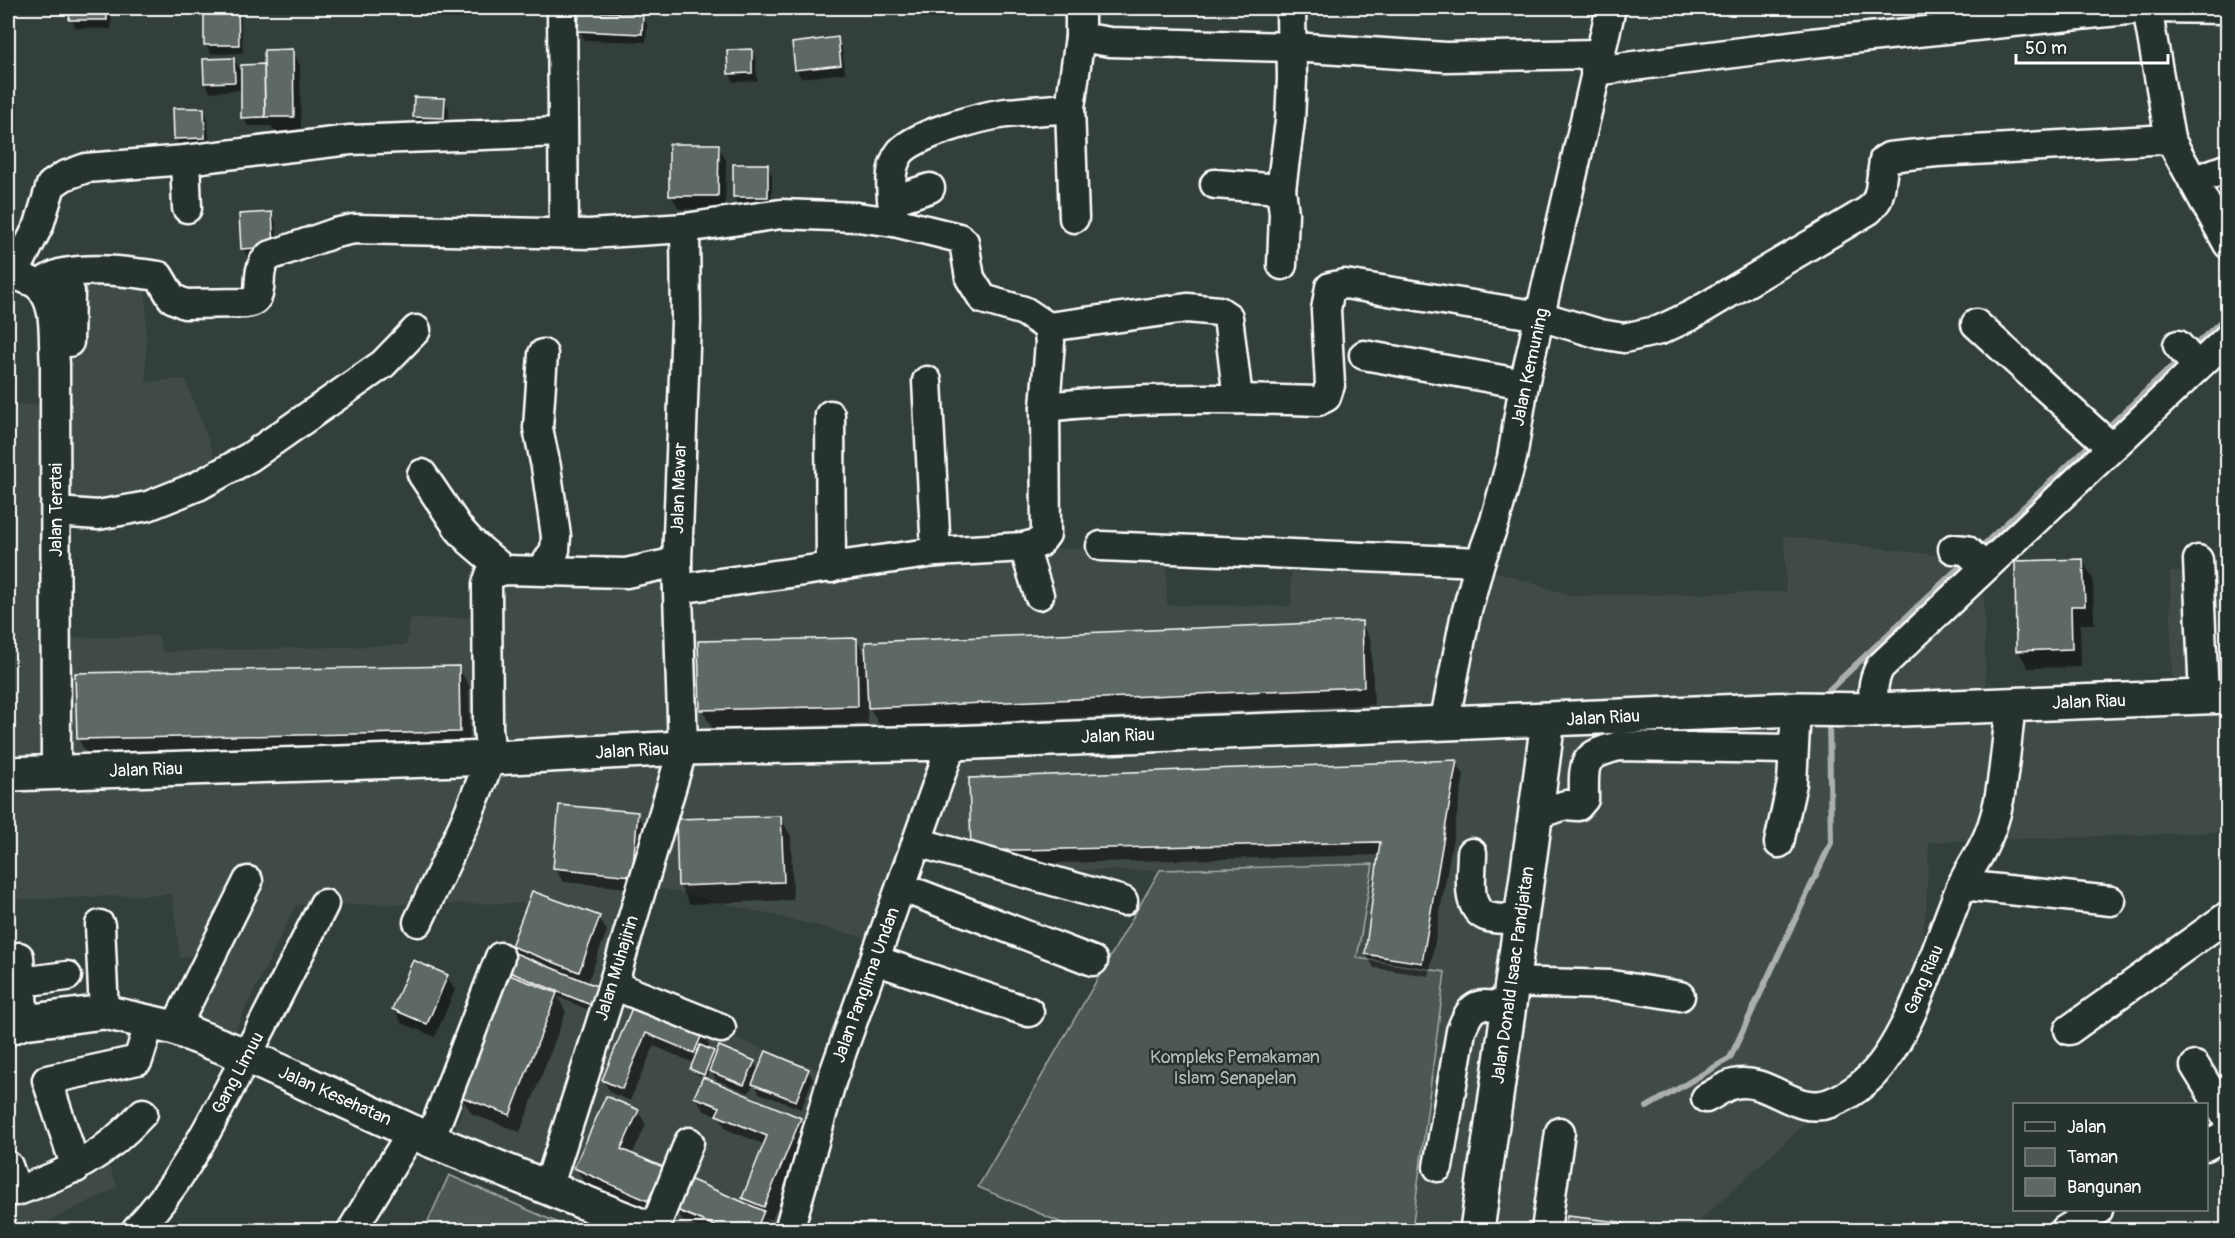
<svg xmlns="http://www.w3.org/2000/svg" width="2235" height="1238" font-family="Pangolin,sans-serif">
  <rect width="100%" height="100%" fill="#333f3a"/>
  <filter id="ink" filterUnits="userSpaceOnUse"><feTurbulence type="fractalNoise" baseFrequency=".0167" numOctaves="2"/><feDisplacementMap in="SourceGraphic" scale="12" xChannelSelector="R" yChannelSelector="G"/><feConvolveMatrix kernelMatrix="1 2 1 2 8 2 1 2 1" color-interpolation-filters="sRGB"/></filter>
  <g filter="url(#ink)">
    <!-- built -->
    <g fill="#404c47">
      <polygon points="64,279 146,281 146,382 185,379 222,476 64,518 67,638 159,636 162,652 407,645 409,619 500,617 500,573 691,569 697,590 1040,549 1166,548 1167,605 1291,606 1291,573 1480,567 1573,596 1786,592 1784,536 1983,561 1986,692 2172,688 2170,572 2227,571 2227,832 1929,842 1926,910 1916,976 1857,1076 1700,1220 1721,1230 1412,1230 1445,972 1357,958 1373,864 1160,870 1029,870 921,838 888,943 648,885 555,1169 453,1134 541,903 296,905 232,1036 183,1020 207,953 180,958 172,894 8,900 8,404 53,405"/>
      <polygon points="628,998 825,1072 788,1166 809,1174 788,1230 680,1230 553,1177"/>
      <polygon points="106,1160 118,1187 31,1230 8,1230 8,1185"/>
    </g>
    <!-- green -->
    <g fill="#4d5853" stroke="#a6aca9" stroke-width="1.5">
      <polygon points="1373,864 1357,958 1445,972 1412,1230 1078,1230 978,1187 1160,870"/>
      <polygon points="449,1175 574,1230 424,1230"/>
    </g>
    <!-- shadow -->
    <g fill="#0007">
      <polygon points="71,8 112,8 111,29 76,28 71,19"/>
      <polygon points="205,8 240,8 243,53 211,54 206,45"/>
      <polygon points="422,8 448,8 448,15 426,14"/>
      <polygon points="642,15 647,24 646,42 585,40 580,31"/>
      <polygon points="837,39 842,48 845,73 801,78 796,69"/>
      <polygon points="751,50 756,59 757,81 734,82 729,74"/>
      <polygon points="292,51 300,65 301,131 274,131 271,126 248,126 243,117 242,90 210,92 205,83 234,59 239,68 240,90 242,90 242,66 266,66"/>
      <polygon points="444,99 449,108 449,126 420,126 415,117"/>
      <polygon points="203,109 208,118 209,146 180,147 175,138"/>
      <polygon points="718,146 726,160 725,209 679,209 671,195"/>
      <polygon points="767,166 772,175 772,205 739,205 734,196"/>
      <polygon points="271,213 276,222 278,255 248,257 243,249"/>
      <polygon points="2083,561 2093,579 2094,624 2080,624 2081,667 2028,668 2018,650"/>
      <polygon points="1361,623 1371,641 1374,705 880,726 867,704 868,724 712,728 702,710 700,643 856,639 867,659"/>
      <polygon points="458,667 469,685 470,750 89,757 78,739 77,675"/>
      <polygon points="1456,762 1464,775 1429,976 1374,968 1366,954 1380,855 980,865 972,851"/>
      <polygon points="637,814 645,827 639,889 563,882 555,868"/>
      <polygon points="780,817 791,836 793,900 690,904 680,886"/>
      <polygon points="599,918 607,931 587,984 598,988 596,1013 558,997 566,1012 520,1132 472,1114 461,1096 508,975 518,956 512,946"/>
      <polygon points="414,962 447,977 455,990 435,1037 402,1023 394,1009"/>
      <polygon points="635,1005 702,1033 710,1047 708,1050 713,1052 716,1058 754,1062 759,1071 808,1070 813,1079 801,1109 759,1093 754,1083 749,1093 716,1080 710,1069 705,1080 800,1119 808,1132 772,1220 766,1218 771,1226 769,1230 703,1230 683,1222 676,1208 748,1206 743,1198 765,1145 726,1129 719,1116 704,1111 696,1097 704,1077 694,1073 691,1069 694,1063 654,1046 630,1101 611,1093 603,1080"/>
      <polygon points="638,1111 646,1125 632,1155 662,1169 670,1182 656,1213 584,1182 576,1168"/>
      <polygon points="1569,1218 1620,1224 1635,1230 1567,1230"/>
    </g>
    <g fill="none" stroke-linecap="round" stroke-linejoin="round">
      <!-- stream -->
      <g stroke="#abb0ae" stroke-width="6">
        <polyline points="2191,349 2228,315"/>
        <polyline points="2103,432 2181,358"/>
        <polyline points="1977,551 2094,441"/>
        <polyline points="1828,700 1828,691 1967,560"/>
        <polyline points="1647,1107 1730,1058 1831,843 1829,719"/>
      </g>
    </g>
    <!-- building -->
    <g fill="#5f6964" stroke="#fff" stroke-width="1.5">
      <polygon points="70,8 107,8 107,20 69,20"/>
      <polygon points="204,8 238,8 239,45 204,45"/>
      <polygon points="579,11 643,13 642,34 578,31"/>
      <polygon points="838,37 841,65 795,70 792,43"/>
      <polygon points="293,49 294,117 265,117 264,50"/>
      <polygon points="752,49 752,73 728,74 727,50"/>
      <polygon points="234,58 235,82 204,83 203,59"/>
      <polygon points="264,64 265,117 241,118 241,65"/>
      <polygon points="414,97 445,98 444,118 413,117"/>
      <polygon points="173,108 204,108 205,138 174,139"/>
      <polygon points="669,144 719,144 718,196 669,196"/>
      <rect x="733" y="164" width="35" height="33"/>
      <polygon points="272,212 274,247 241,249 239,214"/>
      <polygon points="2083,559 2085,606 2071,606 2072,649 2016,651 2015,561"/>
      <polygon points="1362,621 1364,687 868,708 865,642"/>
      <polygon points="857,638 858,706 700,710 698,641"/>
      <polygon points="459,666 460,732 77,739 75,673"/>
      <polygon points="1457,760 1422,963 1365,954 1380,842 971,851 969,778"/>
      <polygon points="559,805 638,812 632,876 553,868"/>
      <polygon points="781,816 784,882 678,886 676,819"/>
      <polygon points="532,891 600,916 579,972 511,946"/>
      <polygon points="510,951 599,987 591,1005 502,969"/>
      <polygon points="413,960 448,975 427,1024 392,1009"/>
      <polygon points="507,974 557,993 510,1115 459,1096"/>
      <polygon points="634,1003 703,1032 694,1053 646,1033 622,1089 602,1080"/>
      <polygon points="700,1045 714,1051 704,1075 690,1069"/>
      <polygon points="719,1046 755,1061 744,1085 709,1071"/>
      <polygon points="766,1051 809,1069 796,1101 752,1084"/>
      <polygon points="703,1077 801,1118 764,1207 742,1198 767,1136 716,1115 720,1107 694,1097"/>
      <polygon points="606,1096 639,1110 621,1149 663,1167 648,1201 574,1168"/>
      <polygon points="687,1178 764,1211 756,1230 725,1230 674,1209"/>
      <polygon points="1567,1216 1620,1222 1639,1230 1565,1230"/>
    </g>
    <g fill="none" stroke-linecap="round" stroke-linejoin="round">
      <defs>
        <g id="minor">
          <polyline points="562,8 564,233"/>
          <polyline points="2147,8 2170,139 2228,244"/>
          <polyline points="1080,37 1110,42 1292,47 1446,57 1599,54"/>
          <polyline points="1595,71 1812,43 2147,8 2228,9"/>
          <polyline points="1070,108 1074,218"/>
          <polyline points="185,160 187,208"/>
          <polyline points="2193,181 2228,168"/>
          <polyline points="1215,184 1281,189 1290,121 1292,79 1291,8"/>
          <polyline points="1281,189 1284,213 1282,265"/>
          <polyline points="893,200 930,188"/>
          <path d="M894,222c-1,-22 -8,-49 5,-68 11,-19 84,-38 107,-41 21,-2 43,-3 64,-5l10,-71v-29"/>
          <polyline points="14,274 39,225 51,185 64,176 86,168 185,160 350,140 562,132"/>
          <path d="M21,277c5,2 13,5 17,8 21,19 14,55 17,79l1,409"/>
          <path d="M38,285c8,-4 17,-11 26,-12 31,-6 64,-1 95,3l13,22 13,6 60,-1c22,-2 10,-24 18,-39 1,-3 4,-5 6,-8l66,-23 19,-4 235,5 96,-6 96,-14 76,3 37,5 65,16 5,4 6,36 13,21 41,12 24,16 139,-19 32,3 9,6 10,82"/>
          <polyline points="1976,324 2111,447"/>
          <polyline points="69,342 70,292"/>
          <polyline points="2178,345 2197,366"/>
          <polyline points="1364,355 1524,384"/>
          <polyline points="927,381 936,552"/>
          <path d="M1045,407c90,-10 182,-9 273,-6l8,-4 4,-12 -4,-75 4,-23 15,-3 195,32 60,18 24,4 36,-8 32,-15 177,-105 8,-10 3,-10 4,-30 5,-3 48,-5 233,-13"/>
          <polyline points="830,415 831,568"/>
          <polyline points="422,474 459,529 470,541 504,570"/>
          <polyline points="56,512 98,515 148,506 198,486 250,457 383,364 416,330"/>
          <polyline points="1101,546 1480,562"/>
          <polyline points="1024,547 1039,595"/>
          <polyline points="1953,549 1966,550 1984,566"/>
          <polyline points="2198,560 2204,697"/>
          <polyline points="542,570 555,550 556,536 546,467 538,428 543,354"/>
          <polyline points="678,589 936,552 1024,547 1039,543 1046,534 1045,407 1050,342 1048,327"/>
          <path d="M1876,710c-4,-17 -4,-28 4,-43l348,-329"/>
          <polyline points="1444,724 1465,618 1480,562 1495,521 1512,458 1524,384 1611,8"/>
          <path d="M1536,814l30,-9 12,1 6,-7c0,-36 -4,-43 35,-53l174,3"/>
          <polyline points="917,842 1123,901"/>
          <polyline points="1779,843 1792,783 1796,709"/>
          <path d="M1472,853c0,22 -9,61 21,65 10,2 20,0 29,0"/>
          <polyline points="1962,885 2111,901"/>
          <polyline points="901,887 1093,961"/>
          <polyline points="418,922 464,824 491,758 488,728 487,584 490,575 504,570 626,573 677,562"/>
          <polyline points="100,925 104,1012"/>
          <polyline points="19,957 21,982"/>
          <polyline points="875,960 1029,1012"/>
          <polyline points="1511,982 1612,985 1680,996"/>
          <polyline points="613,985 721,1028"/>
          <polyline points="24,1022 21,982 67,976"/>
          <polyline points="175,1028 248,881"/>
          <polyline points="2069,1030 2228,916"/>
          <polyline points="2195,1066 2228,1120"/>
          <path d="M1706,1098c8,-4 19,-12 28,-14 35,-8 60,32 96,19 13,-5 25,-12 35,-21 44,-37 73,-141 96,-195 6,-14 15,-26 22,-40 7,-13 13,-32 16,-47 6,-31 8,-64 12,-95"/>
          <polyline points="430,1140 500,957"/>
          <polyline points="2206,1146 2228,1133"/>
          <path d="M8,1166l9,25c54,-19 86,-34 126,-78"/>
          <path d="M1438,1167l23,-136c11,-29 18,-30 46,-21"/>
          <polyline points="76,1168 47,1080 138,1060 150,1022"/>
          <polyline points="548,1188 613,985 683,748 677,562 686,321 685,228"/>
          <path d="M136,1230c39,-40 67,-91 93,-141 33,-61 64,-123 95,-185"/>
          <polyline points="352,1230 413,1130"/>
          <polyline points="654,1230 689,1142"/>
          <polyline points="789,1230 832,1079 952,743"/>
          <polyline points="1546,1230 1560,1132"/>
          <polyline points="2065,1230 2098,1210"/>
        </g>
        <g id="major">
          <polyline points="8,774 491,758 683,748 952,743 1796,709 1876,710 2228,696"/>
          <polyline points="8,1028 24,1022 104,1012 175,1028 247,1056 430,1140 652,1230"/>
          <path d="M1477,1230c24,-170 49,-339 71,-510"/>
        </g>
      </defs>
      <!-- minor casing -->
      <use href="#minor" stroke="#fff" stroke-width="33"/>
      <!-- major casing -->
      <use href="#major" stroke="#fff" stroke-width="38"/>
      <!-- minor -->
      <use href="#minor" stroke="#26332d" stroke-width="28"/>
      <!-- major -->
      <use href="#major" stroke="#26332d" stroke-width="33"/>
    </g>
  </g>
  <g text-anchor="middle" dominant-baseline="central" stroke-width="5" stroke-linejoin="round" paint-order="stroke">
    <!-- street labels -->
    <g font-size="18" fill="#fff" stroke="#26332d">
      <text transform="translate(1530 367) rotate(-78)">Jalan Kemuning</text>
      <text transform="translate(679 488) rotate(-88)">Jalan Mawar</text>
      <text transform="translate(56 510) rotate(-90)">Jalan Teratai</text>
      <text transform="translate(2089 702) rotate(-2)">Jalan Riau</text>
      <text transform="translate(1603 718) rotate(-3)">Jalan Riau</text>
      <text transform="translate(1118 736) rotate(-2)">Jalan Riau</text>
      <text transform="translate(632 751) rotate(-3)">Jalan Riau</text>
      <text transform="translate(146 770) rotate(-2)">Jalan Riau</text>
      <text transform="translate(617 968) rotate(-73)">Jalan Muhajirin</text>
      <text transform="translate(1513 975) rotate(-82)">Jalan Donald Isaac Pandjaitan</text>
      <text transform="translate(1924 980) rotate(-67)">Gang Riau</text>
      <text transform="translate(866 985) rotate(-70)">Jalan Panglima Undan</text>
      <text transform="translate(238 1073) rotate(-62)">Gang Limuu</text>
      <text transform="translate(335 1096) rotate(24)">Jalan Kesehatan</text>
    </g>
    <!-- park labels -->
    <g font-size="18" fill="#b8bcba" stroke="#26332d">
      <text x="1235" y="1057">Kompleks Pemakaman<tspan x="1235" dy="21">Islam Senapelan</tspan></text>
    </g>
  </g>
  <!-- margin -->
  <rect width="2235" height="1238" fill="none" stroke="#26332d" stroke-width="30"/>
  <rect x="15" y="15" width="2205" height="1208" fill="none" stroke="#fff" stroke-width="2" filter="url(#ink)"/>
  <!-- legend -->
  <rect x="2013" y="1103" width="195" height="108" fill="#26332d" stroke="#7d8581" stroke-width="1.5"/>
  <rect x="2025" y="1122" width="30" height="9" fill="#26332d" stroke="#7d8581" stroke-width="1.5"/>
  <text x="2067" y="1133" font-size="18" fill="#ffffff">Jalan</text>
  <rect x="2025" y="1148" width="30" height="18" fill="#4d5853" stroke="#7d8581" stroke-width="1.5"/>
  <text x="2067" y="1163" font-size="18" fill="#ffffff">Taman</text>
  <rect x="2025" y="1178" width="30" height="18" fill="#5f6964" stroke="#7d8581" stroke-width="1.5"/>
  <text x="2067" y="1193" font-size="18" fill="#ffffff">Bangunan</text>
  <!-- scale -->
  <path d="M2016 54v9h152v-9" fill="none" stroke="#ffffff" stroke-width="3"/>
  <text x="2025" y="54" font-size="18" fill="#ffffff" stroke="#26332d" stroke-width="4.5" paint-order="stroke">50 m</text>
</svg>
